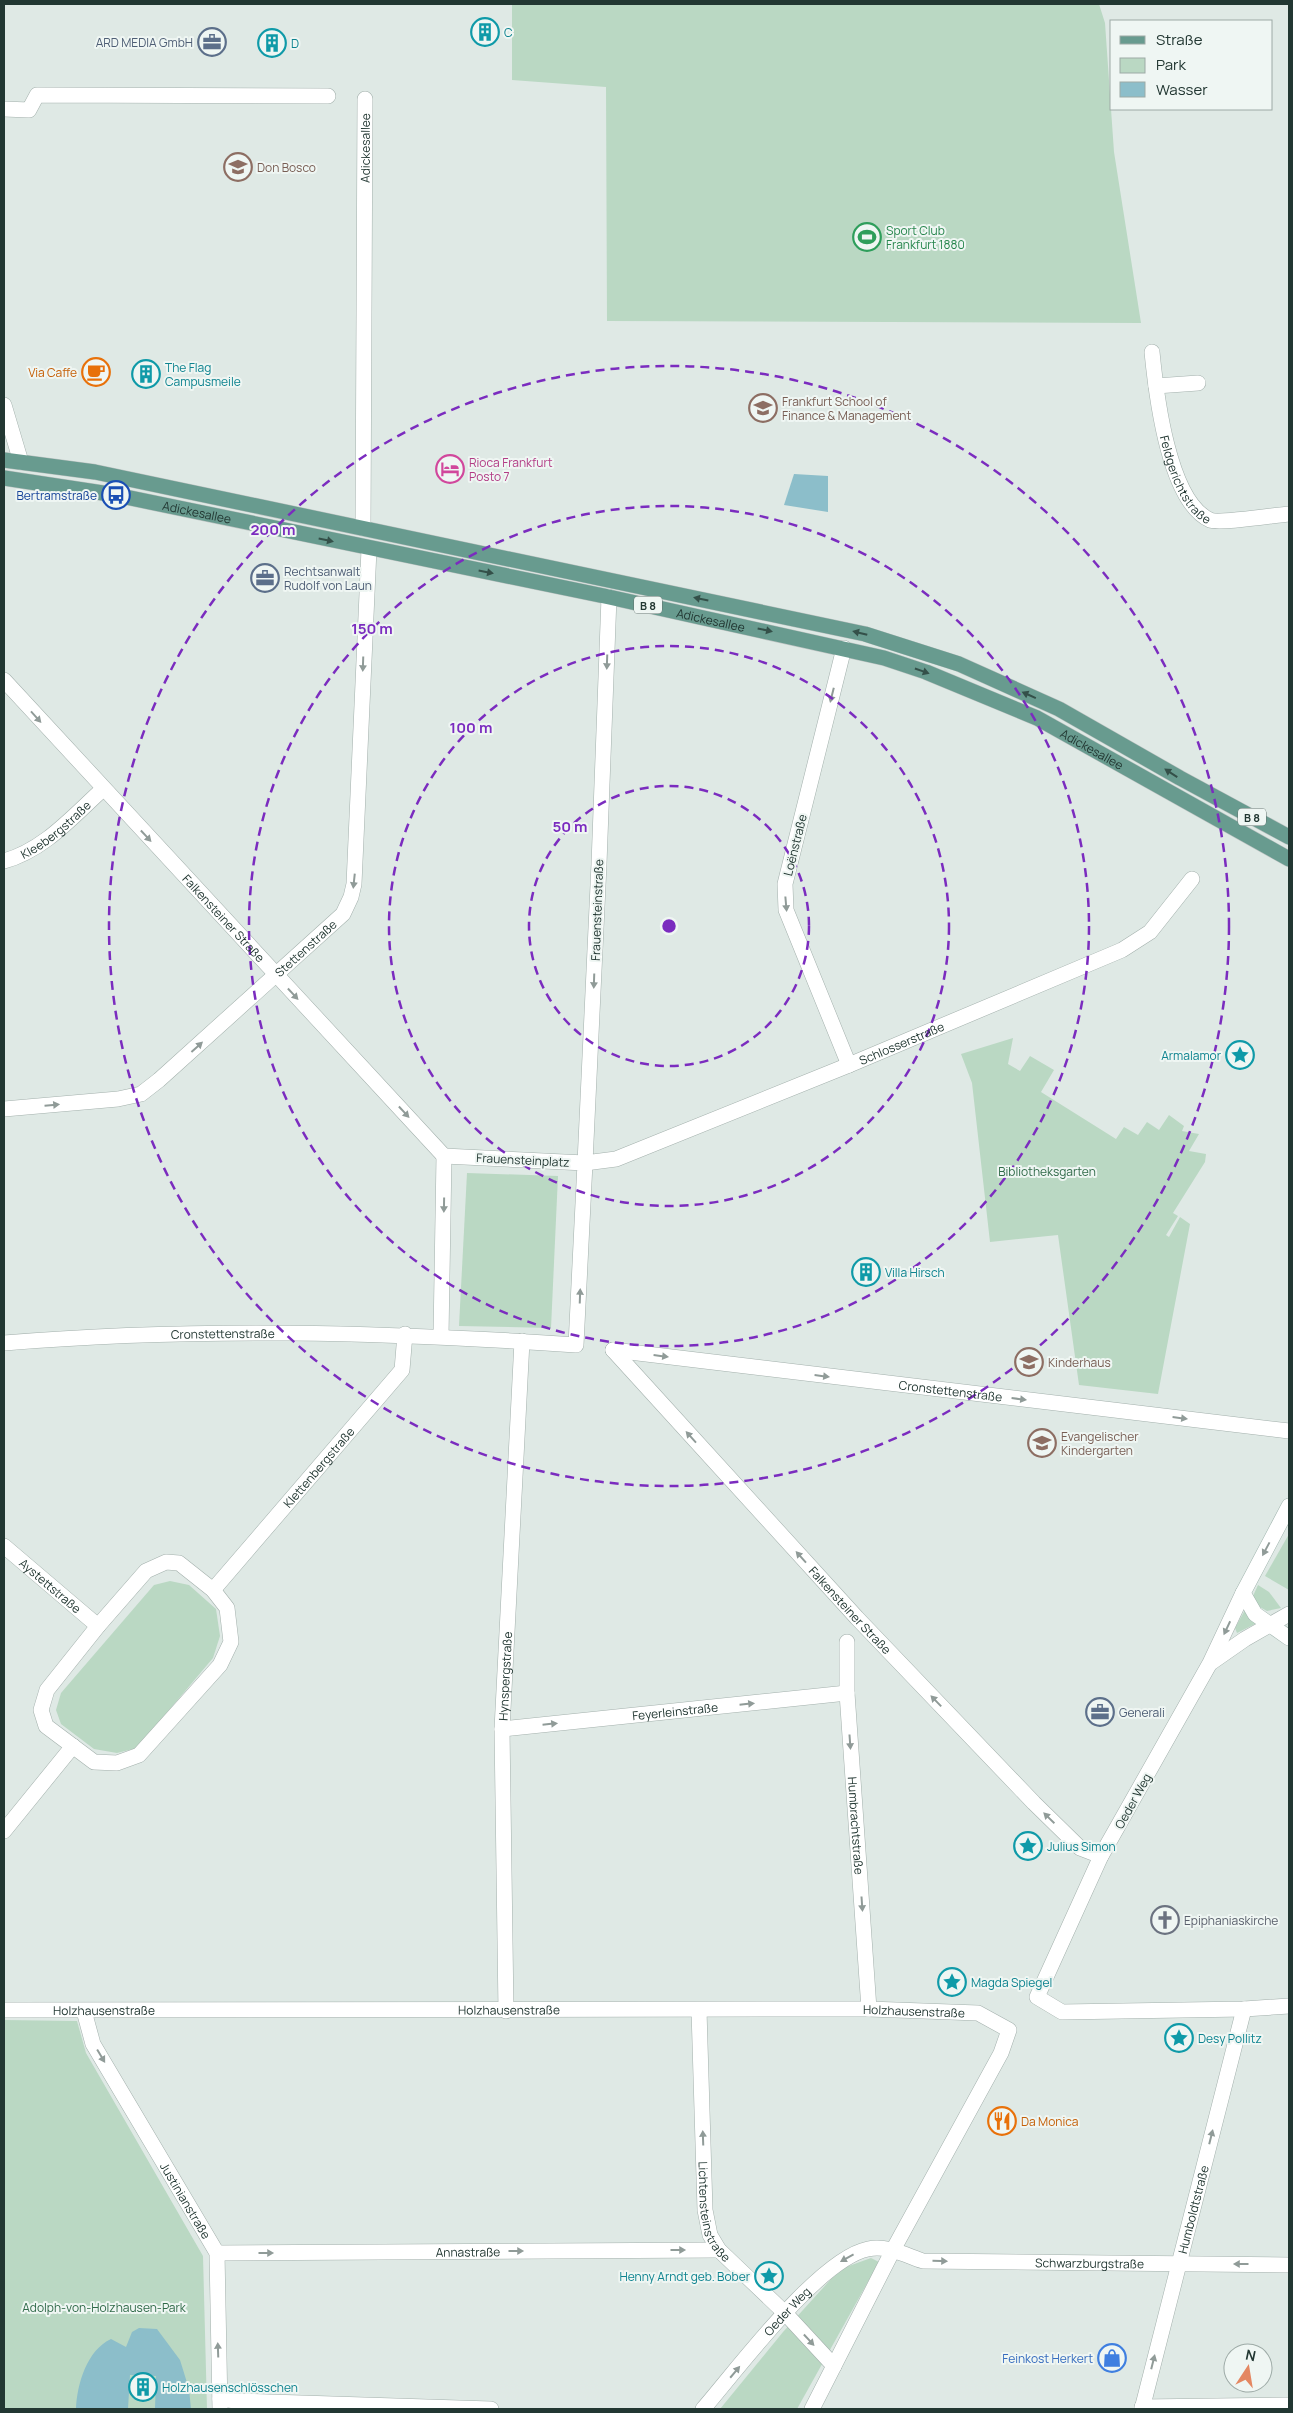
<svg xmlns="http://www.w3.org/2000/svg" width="1293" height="2413" font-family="Manrope,sans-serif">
  <rect width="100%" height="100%" fill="#dfe9e5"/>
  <!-- green -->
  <g fill="#bad8c3">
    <polygon points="512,4 1099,4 1105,23 1114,152 1141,323 607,321 606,87 512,80"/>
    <polygon points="1013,1038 1008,1064 1020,1071 1030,1056 1054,1070 1041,1092 1116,1139 1124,1127 1138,1135 1147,1122 1159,1130 1169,1115 1184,1126 1182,1131 1199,1134 1189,1151 1206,1154 1205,1162 1173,1213 1178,1216 1166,1235 1169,1237 1180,1217 1190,1224 1158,1394 1079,1385 1058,1235 990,1242 972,1083 961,1054"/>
    <polygon points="467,1173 558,1176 551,1328 459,1326"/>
    <polygon points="1289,1534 1289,1590 1265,1576"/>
    <polygon points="170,1581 189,1585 216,1609 220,1636 213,1658 137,1748 117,1753 94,1749 61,1724 56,1710 61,1693 154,1585"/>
    <polygon points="1258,1585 1269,1592 1281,1608 1267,1611 1258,1606 1253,1596"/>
    <polygon points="1245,1610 1250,1618 1259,1622 1237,1633 1235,1628"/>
    <polygon points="4,2020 77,2021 86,2053 203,2256 207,2409 4,2409"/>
    <polygon points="871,2258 879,2262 797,2409 720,2409 783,2332 832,2278 846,2267"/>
  </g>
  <!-- water -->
  <g fill="#8cbeca">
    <polygon points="794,474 828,476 828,512 784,505"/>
    <path d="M139,2328l18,1 23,31 9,29 2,20h-36l1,-33 -26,-1 -2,34h-52c1,-25 11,-59 35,-70l15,8 6,-15z"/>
  </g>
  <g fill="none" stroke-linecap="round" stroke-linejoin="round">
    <defs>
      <g id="street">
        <polyline points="4,109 29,110 37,95 328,96"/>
        <path id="s1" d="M1152,352c4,41 16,149 58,168 8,4 66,-5 79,-6"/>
        <polyline points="1156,386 1198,383"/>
        <polyline points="4,405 21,462"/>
        <path id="s2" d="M363,528l2,-429"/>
        <path id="s3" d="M609,597l-10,267 -14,299 31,-4 233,-94 273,-115 28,-18 42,-53"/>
        <polyline points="844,648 785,884 786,910 849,1065"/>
        <path id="s4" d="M4,680l440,476"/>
        <path id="s5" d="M4,861c40,-11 68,-44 99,-72"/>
        <path id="s6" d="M4,1109l114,-10 23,-5 18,-14 184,-166 8,-17 3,-13 15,-335"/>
        <polyline points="441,1336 444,1156"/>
        <path id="s7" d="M4,1343c191,-16 381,-11 572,2l9,-182 -141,-7"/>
        <path id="s8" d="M613,1350l244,268 177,185 46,45 21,8"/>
        <path id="s9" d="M613,1350l676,81"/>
        <path id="s10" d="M4,1546l94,80"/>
        <polygon points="166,1562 179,1563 213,1590 227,1608 231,1642 220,1665 139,1755 117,1763 94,1762 46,1726 41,1710 47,1690 98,1626 146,1571"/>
        <path id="s11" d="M213,1590l189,-220 3,-36"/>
        <polyline points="1243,1593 1210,1663 1101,1856 1037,1997 1062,2012 1244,2009 1289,2006"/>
        <path id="s12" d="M847,1642v51l22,316"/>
        <polyline points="1212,1662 1245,1639 1289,1614"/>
        <path id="s13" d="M502,1729l345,-36"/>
        <polyline points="4,1831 73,1746"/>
        <path id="s14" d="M4,2010l865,-1 109,4 31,17 -8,23 -108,197 -81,159"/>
        <path id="s15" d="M699,2010l6,200 5,25 9,15 66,63 49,53"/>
        <path id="s16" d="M84,2011l9,33 124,209 3,156"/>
        <path id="s17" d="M506,2011l-4,-282 20,-388"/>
        <path id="s18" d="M217,2253l502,-3"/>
        <polyline points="220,2399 236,2401 491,2409"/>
        <polyline points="1142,2407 1289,2405"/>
        <path id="s19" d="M703,2409c34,-39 116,-150 165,-160 19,-4 37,6 55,12l366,4"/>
        <path id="s20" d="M1142,2409l102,-400"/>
      </g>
      <polyline id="secondary" points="1289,1506 1243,1593 1255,1614 1289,1638"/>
      <g id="primary">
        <polyline points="4,460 95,472 865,634 959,664 1059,709 1180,778 1289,837"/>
        <path id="s21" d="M4,478l112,17 493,102 275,61 42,14 111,46 252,141"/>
      </g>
    </defs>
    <!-- street casing -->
    <use href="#street" stroke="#a3b0ac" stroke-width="16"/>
    <!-- secondary casing -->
    <use href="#secondary" stroke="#a0b4ad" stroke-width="16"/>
    <!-- primary casing -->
    <use href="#primary" stroke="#bdc3c2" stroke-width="16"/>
    <!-- street -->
    <use href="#street" stroke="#fff" stroke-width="15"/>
    <!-- secondary -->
    <use href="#secondary" stroke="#fff" stroke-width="15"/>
    <!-- primary -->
    <use href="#primary" stroke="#689b8f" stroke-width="15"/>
  </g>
  <!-- one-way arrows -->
  <defs><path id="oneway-solid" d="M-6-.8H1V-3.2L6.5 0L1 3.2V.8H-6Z" transform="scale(1.25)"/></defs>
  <g fill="#345049">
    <use href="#oneway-solid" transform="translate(326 540) rotate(12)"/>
    <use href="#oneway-solid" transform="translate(486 572) rotate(11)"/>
    <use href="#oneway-solid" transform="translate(701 599) rotate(-168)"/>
    <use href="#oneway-solid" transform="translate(765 630) rotate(12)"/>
    <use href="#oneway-solid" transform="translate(860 633) rotate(-166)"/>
    <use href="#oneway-solid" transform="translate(922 671) rotate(19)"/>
    <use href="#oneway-solid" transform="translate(1029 695) rotate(-156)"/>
    <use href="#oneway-solid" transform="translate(1171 773) rotate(-147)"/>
  </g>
  <g fill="#909b98">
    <use href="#oneway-solid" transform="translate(607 662) rotate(92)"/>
    <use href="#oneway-solid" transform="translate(363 664) rotate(92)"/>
    <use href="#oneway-solid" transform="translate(832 695) rotate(104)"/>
    <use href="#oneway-solid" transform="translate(36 717) rotate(48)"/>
    <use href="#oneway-solid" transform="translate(146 836) rotate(47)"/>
    <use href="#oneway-solid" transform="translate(354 881) rotate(96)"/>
    <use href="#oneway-solid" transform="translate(786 904) rotate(85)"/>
    <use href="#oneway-solid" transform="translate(594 981) rotate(92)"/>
    <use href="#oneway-solid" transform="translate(293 994) rotate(47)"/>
    <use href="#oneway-solid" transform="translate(197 1047) rotate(-42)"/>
    <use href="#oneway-solid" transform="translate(52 1105) rotate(-5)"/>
    <use href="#oneway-solid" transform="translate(404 1112) rotate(47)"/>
    <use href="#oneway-solid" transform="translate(444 1205) rotate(91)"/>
    <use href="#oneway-solid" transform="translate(580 1296) rotate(-88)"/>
    <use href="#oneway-solid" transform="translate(661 1356) rotate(7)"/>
    <use href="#oneway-solid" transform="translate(822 1376) rotate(7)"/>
    <use href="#oneway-solid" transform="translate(1019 1399) rotate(7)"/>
    <use href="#oneway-solid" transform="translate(1180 1418) rotate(7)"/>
    <use href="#oneway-solid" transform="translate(691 1437) rotate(-132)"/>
    <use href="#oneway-solid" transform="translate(1266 1549) rotate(118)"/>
    <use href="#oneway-solid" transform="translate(801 1557) rotate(-132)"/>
    <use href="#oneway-solid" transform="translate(1227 1628) rotate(115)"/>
    <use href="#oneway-solid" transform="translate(936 1701) rotate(-134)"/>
    <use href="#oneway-solid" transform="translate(747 1704) rotate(-6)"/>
    <use href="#oneway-solid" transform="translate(550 1724) rotate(-6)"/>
    <use href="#oneway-solid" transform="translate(850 1742) rotate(86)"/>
    <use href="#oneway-solid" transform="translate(1049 1818) rotate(-136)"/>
    <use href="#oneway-solid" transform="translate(862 1904) rotate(86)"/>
    <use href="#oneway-solid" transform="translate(101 2056) rotate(59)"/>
    <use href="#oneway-solid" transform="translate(1211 2137) rotate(-76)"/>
    <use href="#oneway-solid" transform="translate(703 2138) rotate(-92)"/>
    <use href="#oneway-solid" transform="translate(678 2250)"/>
    <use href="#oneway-solid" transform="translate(516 2251)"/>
    <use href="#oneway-solid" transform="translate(266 2253)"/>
    <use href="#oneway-solid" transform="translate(847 2258) rotate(151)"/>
    <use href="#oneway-solid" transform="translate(940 2261) rotate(1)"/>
    <use href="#oneway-solid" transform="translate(1241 2264) rotate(-180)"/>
    <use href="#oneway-solid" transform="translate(809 2340) rotate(47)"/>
    <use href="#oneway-solid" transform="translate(218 2350) rotate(-92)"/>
    <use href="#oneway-solid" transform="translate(1153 2362) rotate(-76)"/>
    <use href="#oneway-solid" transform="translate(735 2372) rotate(-50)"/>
  </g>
  <!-- distance rings -->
  <g fill="none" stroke="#7b2cbf" stroke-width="2.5" stroke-dasharray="9 6">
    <circle cx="669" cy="926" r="140"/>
    <circle cx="669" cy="926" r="280"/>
    <circle cx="669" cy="926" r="420"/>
    <circle cx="669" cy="926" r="560"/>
  </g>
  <!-- icons -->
  <defs>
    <symbol id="building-ring" viewBox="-11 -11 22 22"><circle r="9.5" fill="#eff6f3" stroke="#0f9aa8" stroke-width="1.5"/><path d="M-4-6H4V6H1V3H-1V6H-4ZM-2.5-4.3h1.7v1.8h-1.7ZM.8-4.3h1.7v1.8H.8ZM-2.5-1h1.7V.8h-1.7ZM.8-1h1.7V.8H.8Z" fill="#0f9aa8"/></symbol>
    <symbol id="office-ring" viewBox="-11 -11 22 22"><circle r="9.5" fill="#eff6f3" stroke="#5c6f8a" stroke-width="1.5"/><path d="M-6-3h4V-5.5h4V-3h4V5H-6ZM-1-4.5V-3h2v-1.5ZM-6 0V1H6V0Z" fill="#5c6f8a"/></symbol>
    <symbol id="school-ring" viewBox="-11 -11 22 22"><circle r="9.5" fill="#eff6f3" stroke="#8d6e63" stroke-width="1.5"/><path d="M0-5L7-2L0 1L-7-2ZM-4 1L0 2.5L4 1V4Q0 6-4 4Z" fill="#8d6e63"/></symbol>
    <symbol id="stadium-ring" viewBox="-11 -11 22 22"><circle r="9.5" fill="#eff6f3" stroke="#2e9e5b" stroke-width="1.5"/><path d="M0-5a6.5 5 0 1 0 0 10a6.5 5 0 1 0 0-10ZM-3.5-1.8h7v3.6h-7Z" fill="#2e9e5b"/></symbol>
    <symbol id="cafe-ring" viewBox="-11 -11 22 22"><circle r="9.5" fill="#eff6f3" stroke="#e8710a" stroke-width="1.5"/><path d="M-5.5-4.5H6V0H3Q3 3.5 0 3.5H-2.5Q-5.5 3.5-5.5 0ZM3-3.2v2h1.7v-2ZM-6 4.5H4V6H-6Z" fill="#e8710a"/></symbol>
    <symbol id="university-ring" viewBox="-11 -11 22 22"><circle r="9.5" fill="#eff6f3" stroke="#8d6e63" stroke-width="1.5"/><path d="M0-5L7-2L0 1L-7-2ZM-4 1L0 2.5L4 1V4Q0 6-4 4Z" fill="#8d6e63"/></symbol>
    <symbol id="hotel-ring" viewBox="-11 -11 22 22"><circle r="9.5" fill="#eff6f3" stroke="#d1479c" stroke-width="1.5"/><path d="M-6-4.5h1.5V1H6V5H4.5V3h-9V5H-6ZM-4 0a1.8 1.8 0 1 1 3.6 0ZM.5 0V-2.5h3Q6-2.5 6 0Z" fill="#d1479c"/></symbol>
    <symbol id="bus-ring" viewBox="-11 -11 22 22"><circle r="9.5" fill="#eff6f3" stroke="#1a4fb4" stroke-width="1.5"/><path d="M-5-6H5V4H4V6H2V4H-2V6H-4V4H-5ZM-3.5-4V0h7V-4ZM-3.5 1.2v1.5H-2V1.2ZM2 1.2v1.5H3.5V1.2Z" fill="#1a4fb4"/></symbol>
    <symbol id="sight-ring" viewBox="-11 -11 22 22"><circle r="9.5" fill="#eff6f3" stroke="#0f9aa8" stroke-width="1.5"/><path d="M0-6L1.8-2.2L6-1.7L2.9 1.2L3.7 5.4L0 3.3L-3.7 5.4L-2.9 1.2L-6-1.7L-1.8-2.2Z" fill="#0f9aa8"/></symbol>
    <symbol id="church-ring" viewBox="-11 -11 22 22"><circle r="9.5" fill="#eff6f3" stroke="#6b7280" stroke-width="1.5"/><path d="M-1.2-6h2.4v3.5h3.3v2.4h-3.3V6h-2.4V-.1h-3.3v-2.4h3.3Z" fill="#6b7280"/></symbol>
    <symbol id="restaurant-ring" viewBox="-11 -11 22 22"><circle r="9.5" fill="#eff6f3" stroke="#e8710a" stroke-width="1.5"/><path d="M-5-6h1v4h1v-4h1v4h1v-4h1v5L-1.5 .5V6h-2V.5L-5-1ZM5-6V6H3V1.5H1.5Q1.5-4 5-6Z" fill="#e8710a"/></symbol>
    <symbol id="shop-ring" viewBox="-11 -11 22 22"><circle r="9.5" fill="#eff6f3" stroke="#3f7fe0" stroke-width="1.5"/><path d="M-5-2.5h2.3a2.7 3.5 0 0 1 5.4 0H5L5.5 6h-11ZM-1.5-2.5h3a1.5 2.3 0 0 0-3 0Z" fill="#3f7fe0"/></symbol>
  </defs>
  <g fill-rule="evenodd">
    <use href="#building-ring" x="469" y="16" width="32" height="32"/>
    <use href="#office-ring" x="196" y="26" width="32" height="32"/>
    <use href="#building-ring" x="256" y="27" width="32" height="32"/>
    <use href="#school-ring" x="222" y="151" width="32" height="32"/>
    <use href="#stadium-ring" x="851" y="221" width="32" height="32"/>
    <use href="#cafe-ring" x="80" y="356" width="32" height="32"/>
    <use href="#building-ring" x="130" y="358" width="32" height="32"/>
    <use href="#university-ring" x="747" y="392" width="32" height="32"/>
    <use href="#hotel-ring" x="434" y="453" width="32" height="32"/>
    <use href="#bus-ring" x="100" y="479" width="32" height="32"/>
    <use href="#office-ring" x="249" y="562" width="32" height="32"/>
    <use href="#sight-ring" x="1224" y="1039" width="32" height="32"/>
    <use href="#building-ring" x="850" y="1256" width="32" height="32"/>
    <use href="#school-ring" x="1013" y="1346" width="32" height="32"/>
    <use href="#school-ring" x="1026" y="1427" width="32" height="32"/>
    <use href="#office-ring" x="1084" y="1696" width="32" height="32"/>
    <use href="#sight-ring" x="1012" y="1830" width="32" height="32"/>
    <use href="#church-ring" x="1149" y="1904" width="32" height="32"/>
    <use href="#sight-ring" x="936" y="1966" width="32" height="32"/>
    <use href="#sight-ring" x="1163" y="2022" width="32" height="32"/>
    <use href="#restaurant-ring" x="986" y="2105" width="32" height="32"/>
    <use href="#sight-ring" x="753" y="2260" width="32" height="32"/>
    <use href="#shop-ring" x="1096" y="2342" width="32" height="32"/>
    <use href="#building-ring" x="127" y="2371" width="32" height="32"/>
  </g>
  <g text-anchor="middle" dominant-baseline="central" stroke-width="4" stroke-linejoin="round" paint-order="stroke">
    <!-- shield labels -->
    <g fill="#eff6f3" stroke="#60706c" stroke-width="1">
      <rect x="634" y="596.5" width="28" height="17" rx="4"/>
      <rect x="1238" y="808.5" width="28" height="17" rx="4"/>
    </g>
    <g font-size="11" font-weight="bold" fill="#223732">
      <text x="648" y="605">B 8</text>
      <text x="1252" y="817">B 8</text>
    </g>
    <!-- culture labels -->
    <g font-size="12" fill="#0d838f" stroke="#eff6f3" text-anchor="start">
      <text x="504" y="32">C</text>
      <text x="291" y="43">D</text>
      <text x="165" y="367">The Flag<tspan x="165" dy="14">Campusmeile</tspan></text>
      <text x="1221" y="1055" text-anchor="end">Armalamor</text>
      <text x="885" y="1272">Villa Hirsch</text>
      <text x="1047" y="1846">Julius Simon</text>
      <text x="971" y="1982">Magda Spiegel</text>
      <text x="1198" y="2038">Desy Pollitz</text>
      <text x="750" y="2276" text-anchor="end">Henny Arndt geb. Bober</text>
      <text x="162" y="2387">Holzhausenschlösschen</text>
    </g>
    <!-- service labels -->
    <g font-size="12" fill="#4e5e75" stroke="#eff6f3" text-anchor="start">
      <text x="193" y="42" text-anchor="end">ARD MEDIA GmbH</text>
      <text x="284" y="571">Rechtsanwalt<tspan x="284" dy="14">Rudolf von Laun</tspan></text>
      <text x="1119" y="1712">Generali</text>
    </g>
    <!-- street labels -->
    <g font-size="12" fill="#223732" stroke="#eff6f3">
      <text stroke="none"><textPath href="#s2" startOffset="380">Adickesallee</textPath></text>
      <text stroke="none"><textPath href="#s1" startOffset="134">Feldgerichtstraße</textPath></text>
      <text stroke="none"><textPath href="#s21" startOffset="196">Adickesallee</textPath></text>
      <text stroke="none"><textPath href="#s21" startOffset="721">Adickesallee</textPath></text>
      <text stroke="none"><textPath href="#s21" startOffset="1126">Adickesallee</textPath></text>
      <text stroke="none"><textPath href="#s5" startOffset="61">Kleebergstraße</textPath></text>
      <text transform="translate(795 845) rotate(-76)">Loënstraße</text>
      <text transform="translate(597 910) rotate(-88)">Frauensteinstraße</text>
      <text stroke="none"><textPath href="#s4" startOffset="324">Falkensteiner Straße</textPath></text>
      <text stroke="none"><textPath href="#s6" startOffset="358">Stettenstraße</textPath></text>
      <text stroke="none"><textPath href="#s3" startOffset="906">Schlosserstraße</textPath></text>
      <text transform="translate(523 1160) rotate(3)">Frauensteinplatz</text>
      <text stroke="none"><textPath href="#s7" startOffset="219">Cronstettenstraße</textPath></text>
      <text stroke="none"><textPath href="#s9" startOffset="340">Cronstettenstraße</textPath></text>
      <text stroke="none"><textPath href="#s11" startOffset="162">Klettenbergstraße</textPath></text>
      <text stroke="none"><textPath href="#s10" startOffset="61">Aystettstraße</textPath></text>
      <text stroke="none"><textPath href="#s8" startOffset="352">Falkensteiner Straße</textPath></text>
      <text stroke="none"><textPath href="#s17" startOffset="335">Hynspergstraße</textPath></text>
      <text stroke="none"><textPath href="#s13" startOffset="174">Feyerleinstraße</textPath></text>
      <text transform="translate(1133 1801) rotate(-61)">Oeder Weg</text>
      <text stroke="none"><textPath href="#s12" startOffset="184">Humbrachtstraße</textPath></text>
      <text stroke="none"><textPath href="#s14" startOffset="100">Holzhausenstraße</textPath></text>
      <text stroke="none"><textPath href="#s14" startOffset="505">Holzhausenstraße</textPath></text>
      <text stroke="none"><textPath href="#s14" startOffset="910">Holzhausenstraße</textPath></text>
      <text stroke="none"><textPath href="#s16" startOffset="216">Justinianstraße</textPath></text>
      <text stroke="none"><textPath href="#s15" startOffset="204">Lichtensteinstraße</textPath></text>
      <text stroke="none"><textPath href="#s20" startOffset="206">Humboldtstraße</textPath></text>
      <text stroke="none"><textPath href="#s18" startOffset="251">Annastraße</textPath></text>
      <text stroke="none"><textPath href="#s19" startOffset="456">Schwarzburgstraße</textPath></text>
      <text stroke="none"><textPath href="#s19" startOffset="129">Oeder Weg</textPath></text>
    </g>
    <!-- education labels -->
    <g font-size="12" fill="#785e54" stroke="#eff6f3" text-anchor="start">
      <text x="257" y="167">Don Bosco</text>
      <text x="782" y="401">Frankfurt School of<tspan x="782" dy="14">Finance &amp; Management</tspan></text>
      <text x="1048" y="1362">Kinderhaus</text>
      <text x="1061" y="1436">Evangelischer<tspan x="1061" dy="14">Kindergarten</tspan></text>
    </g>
    <!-- leisure labels -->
    <g font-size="12" fill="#27864d" stroke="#eff6f3" text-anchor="start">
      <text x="886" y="230">Sport Club<tspan x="886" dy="14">Frankfurt 1880</tspan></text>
    </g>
    <!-- food labels -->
    <g font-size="12" fill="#c56008" stroke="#eff6f3" text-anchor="end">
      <text x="77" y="372">Via Caffe</text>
      <text x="1021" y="2121" text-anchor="start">Da Monica</text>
    </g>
    <!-- hotel labels -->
    <g font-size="12" fill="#b23c85" stroke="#eff6f3" text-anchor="start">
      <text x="469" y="462">Rioca Frankfurt<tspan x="469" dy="14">Posto 7</tspan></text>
    </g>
    <!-- transit labels -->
    <g font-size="12" fill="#164399" stroke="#eff6f3" text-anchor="end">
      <text x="97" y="495">Bertramstraße</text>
    </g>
    <!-- park labels -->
    <g font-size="12" fill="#306a49" stroke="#eff6f3">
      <text x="1047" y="1171">Bibliotheksgarten</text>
      <text x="104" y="2307">Adolph-von-Holzhausen-Park</text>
    </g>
    <!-- worship labels -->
    <g font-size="12" fill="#5b616d" stroke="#eff6f3" text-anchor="start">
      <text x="1184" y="1920">Epiphaniaskirche</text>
    </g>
    <!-- shop labels -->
    <g font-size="12" fill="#366cbe" stroke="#eff6f3" text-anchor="end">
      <text x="1093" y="2358">Feinkost Herkert</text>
    </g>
  </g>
  <circle cx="669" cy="926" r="8" fill="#7b2cbf" stroke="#eff6f3" stroke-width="2.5"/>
  <g font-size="15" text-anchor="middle" font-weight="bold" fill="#7b2cbf" stroke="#eff6f3" stroke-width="4" stroke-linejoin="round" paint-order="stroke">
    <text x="273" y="535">200 m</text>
    <text x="372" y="634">150 m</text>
    <text x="471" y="733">100 m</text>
    <text x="570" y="832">50 m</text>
  </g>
  <!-- border -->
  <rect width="1293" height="2413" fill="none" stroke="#223732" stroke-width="10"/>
  <!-- legend -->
  <rect x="1110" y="20" width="162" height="90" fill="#eff6f3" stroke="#9daaa6"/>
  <rect x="1120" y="36" width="25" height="8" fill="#689b8f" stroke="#9daaa6"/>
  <text x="1156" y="45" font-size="15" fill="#223732">Straße</text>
  <rect x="1120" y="58" width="25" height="15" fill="#bad8c3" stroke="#9daaa6"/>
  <text x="1156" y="70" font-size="15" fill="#223732">Park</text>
  <rect x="1120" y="82" width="25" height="15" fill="#8cbeca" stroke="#9daaa6"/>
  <text x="1156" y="95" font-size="15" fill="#223732">Wasser</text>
  <!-- north arrow -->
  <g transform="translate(1248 2368) rotate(12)"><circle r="24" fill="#eff6f3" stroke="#9daaa6"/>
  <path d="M0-4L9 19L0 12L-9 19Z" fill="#e48762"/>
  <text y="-8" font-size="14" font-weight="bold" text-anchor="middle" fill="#223732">N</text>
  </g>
</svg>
